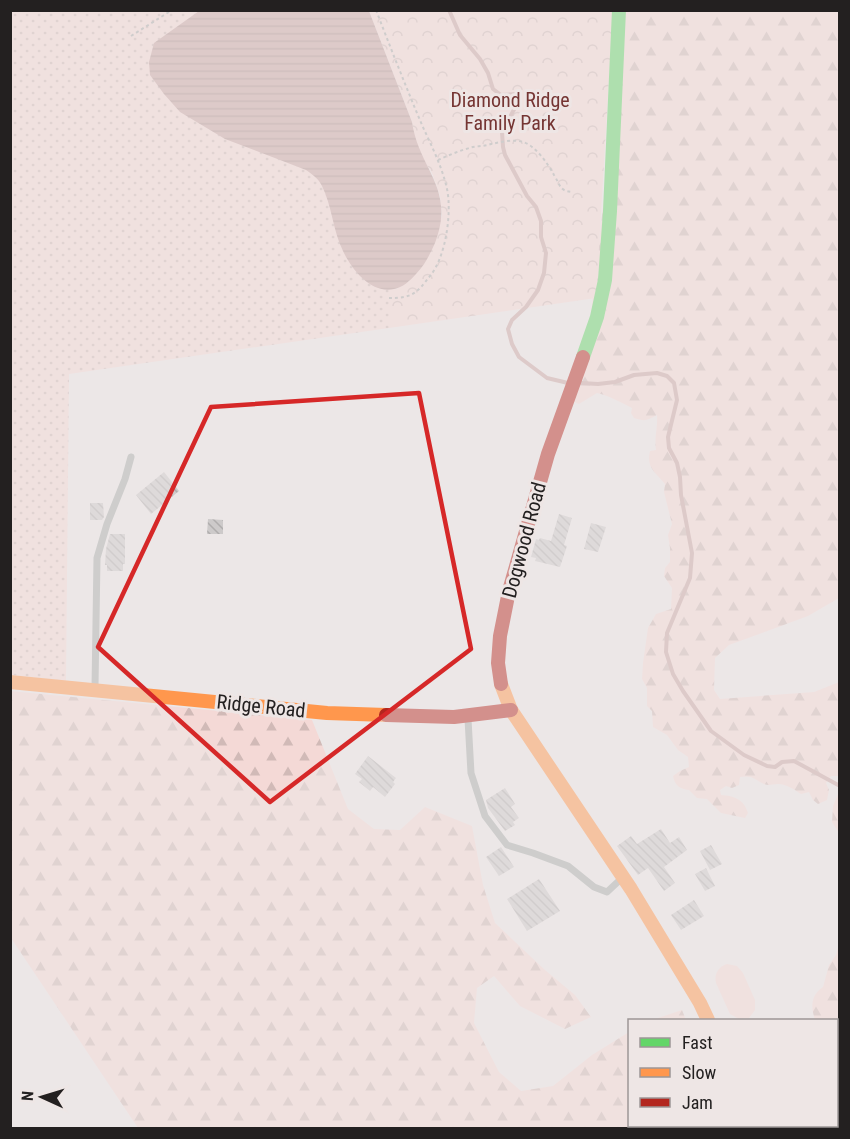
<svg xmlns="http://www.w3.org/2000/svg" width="850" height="1139" font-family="'Roboto Condensed',sans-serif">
  <defs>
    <pattern id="grass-dots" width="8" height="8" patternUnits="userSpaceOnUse" patternTransform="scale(1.5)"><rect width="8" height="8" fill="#f4d9d6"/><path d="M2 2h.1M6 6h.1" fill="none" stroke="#d1bab7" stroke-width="1.8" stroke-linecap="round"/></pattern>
    <pattern id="forest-firs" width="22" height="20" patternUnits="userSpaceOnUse" patternTransform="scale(1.5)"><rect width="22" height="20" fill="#f4d9d6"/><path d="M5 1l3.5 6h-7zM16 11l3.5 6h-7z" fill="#d1bab7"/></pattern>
    <pattern id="park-crowns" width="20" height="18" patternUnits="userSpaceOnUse" patternTransform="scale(1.5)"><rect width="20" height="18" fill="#f4d9d6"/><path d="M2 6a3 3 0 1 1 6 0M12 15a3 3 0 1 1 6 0" fill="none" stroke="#d1bab7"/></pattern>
    <pattern id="water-rules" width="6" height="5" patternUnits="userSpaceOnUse" patternTransform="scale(1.5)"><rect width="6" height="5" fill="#caa7a4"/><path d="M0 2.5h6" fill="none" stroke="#ad8f8d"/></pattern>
    <pattern id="building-back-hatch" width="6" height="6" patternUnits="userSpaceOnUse" patternTransform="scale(1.5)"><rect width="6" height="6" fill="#cdcaca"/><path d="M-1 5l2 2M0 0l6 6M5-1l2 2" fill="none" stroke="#b0adad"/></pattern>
  </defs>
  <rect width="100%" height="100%" fill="#ece7e7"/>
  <!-- grass -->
  <polygon fill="url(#grass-dots)" points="10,11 369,11 396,289 389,290 389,328 69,374 66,681 11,675"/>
  <!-- forest -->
  <g fill="url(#forest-firs)">
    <path d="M625,11h214v587l-31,18 -79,29 -14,13 -1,32 6,9 94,-7 25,-10v94h-8l-5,7 3,7 -2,10 -9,4 -5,-4 -4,-8 -8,2c-6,-4 -15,-10 -23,-10 -5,0 -9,2 -14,0 -11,-5 -11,-9 -24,-7l-1,8 -7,3 -6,-2 -6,4 1,5c13,1 23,4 27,18l-3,5 -24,-5 -14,-14 -10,-1 -8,-8c-9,-1 -14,-4 -16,-14l7,-5 9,-4 -1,-10 -10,-7 -11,-15 -14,-8 -1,-16 -5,-5v-18l-5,-9 1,-16 5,-35 8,-14 15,-5 1,-21 -8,-12 1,-8 5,-6v-14l-2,-13 4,-11 -8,-32 1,-8c-10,-12 -19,-17 -15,-33l6,-1c-2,-12 2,-23 1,-35 -10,5 -11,7 -23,3l-3,-5 1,-5c-12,-6 -22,-12 -35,-15l-18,11 -5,-2 10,-26z"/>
    <polygon points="10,691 312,720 348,809 374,829 400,830 425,807 472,826 483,885 495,923 545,970 575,995 591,1017 565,1029 520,1006 494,976 477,988 474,1023 499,1072 521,1091 553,1086 592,1055 629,1032 630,1126 714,1126 714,1128 138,1128 11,938"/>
    <polygon points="839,792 839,833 832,822 833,806"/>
    <path d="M839,944v127l-2,-2 -1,-49h-21c-4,-13 -5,-24 8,-33l6,-22 7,-10z"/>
    <polygon points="682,1010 686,1020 652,1020"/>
  </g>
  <!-- park -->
  <polygon fill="url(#park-crowns)" points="369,11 613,11 596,298 389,328 389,289 396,289 409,281 442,216 440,196 432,173 423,159 414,137 412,122"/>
  <!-- pitch -->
  <path fill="#f4d9d6" d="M727,964l10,2 6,7 12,27v10l-6,8 -10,1 -9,-5 -14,-31c-2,-9 2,-16 11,-19z"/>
  <!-- water -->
  <path fill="url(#water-rules)" d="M199,11h170l43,111c7,48 44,66 23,121 -5,11 -10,22 -19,31 -5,6 -14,14 -22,15 -23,5 -42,-19 -51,-38 -10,-20 -11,-45 -21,-65 -4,-8 -9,-11 -16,-16l-81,-31 -45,-27 -16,-18 -14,-19 -1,-13 5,-19z"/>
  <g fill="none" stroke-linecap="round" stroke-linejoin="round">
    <!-- stream -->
    <g stroke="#caa7a4" stroke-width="4">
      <polyline points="449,10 460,35 480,59 488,73 493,89 501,95 518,94 518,102 502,132 503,147 505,155 527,196 536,207 541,221 541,237 546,253 544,273 538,290 526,307 512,320 508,329 512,344 519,357 547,378 568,383"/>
      <polyline points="581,383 598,384 615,382 634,375 657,373 667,376 674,383 677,400 668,437 669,448 677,463 680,477 681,495 692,553 690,578 667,633 666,652 673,674 683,691 711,731 744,755 767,766 775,767 782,762 794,761 840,786"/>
    </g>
  </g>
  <!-- building -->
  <g fill="url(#building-back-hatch)">
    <polygon points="164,472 179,491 151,514 136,495"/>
    <polygon points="90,503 103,503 104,517 102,520 90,520"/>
    <polygon points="559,514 572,518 564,545 567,546 560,567 535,561 536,558 531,557 536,539 539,540 540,538 551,541"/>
    <polygon points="208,519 223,520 223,534 207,534"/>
    <polygon points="591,523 606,527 598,552 584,549"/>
    <polygon points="110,534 125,534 125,564 123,564 123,571 107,571 107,565 105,565 106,549"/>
    <polygon points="368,756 396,778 393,782 395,784 385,797 373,787 370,791 359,782 362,779 355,774"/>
    <polygon points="505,788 515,804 511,807 519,818 513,822 515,825 505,831 488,808 486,800"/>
    <polygon points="661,829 670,843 679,837 687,850 664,867 675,883 664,891 648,868 638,875 617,846 631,836 637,844"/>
    <polygon points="711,845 722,864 710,870 700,851"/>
    <polygon points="501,847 514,867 499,876 486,857"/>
    <polygon points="706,868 715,886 705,891 695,874"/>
    <polygon points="539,879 560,911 527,931 507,899"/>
    <polygon points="694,900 704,916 681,930 671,915"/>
  </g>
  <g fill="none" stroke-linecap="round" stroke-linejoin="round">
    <!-- path -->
    <g stroke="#abadac" stroke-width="2" stroke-dasharray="3 3" stroke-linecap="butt">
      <path d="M376,10c15,39 30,77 46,115 9,20 20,41 25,64 5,23 -1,68 -17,87 -14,18 -18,22 -41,22"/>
      <polyline points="131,36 172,10"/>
      <path d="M438,160c11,-5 23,-10 35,-13 6,-1 12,-1 18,-3 10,-2 22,-5 32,-2 13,4 25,22 31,33 7,11 5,16 19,17"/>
    </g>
    <!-- lane -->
    <g stroke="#a8aeac" stroke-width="7">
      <polyline points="95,687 97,558 107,524 125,479 131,457"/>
      <polyline points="468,719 471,773 485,816 507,845 533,853 568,866 594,887 607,892 622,878"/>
    </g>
    <!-- fast -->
    <g stroke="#63d668" stroke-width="14">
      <polyline points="583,357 597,317 605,280 610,211 619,10"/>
      <polyline points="728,1126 728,1128"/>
    </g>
    <!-- slow -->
    <g stroke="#ff974d" stroke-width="14">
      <polyline points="10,682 327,713 386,715"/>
      <polyline points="501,684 511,710 631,889 700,1003 708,1020"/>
    </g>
    <!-- jam -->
    <g stroke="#b3261e" stroke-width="14">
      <polyline points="501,684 498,663 500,636 509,591 548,454 583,357"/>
      <polyline points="386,715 454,717 511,710"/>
    </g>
  </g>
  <!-- marked area -->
  <path d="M0 0H850V1139H0ZM419,393l52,256 -201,153 -172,-155 113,-240z" fill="#ece7e7" fill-opacity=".55" fill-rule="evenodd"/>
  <path fill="none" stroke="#d62828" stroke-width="4.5" stroke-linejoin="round" d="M419,393l52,256 -201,153 -172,-155 113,-240z"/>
  <g text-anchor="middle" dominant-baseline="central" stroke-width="6" stroke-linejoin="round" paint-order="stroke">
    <!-- park labels -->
    <g font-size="20" fill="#753533" stroke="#eee6e5">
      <text x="510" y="100">Diamond Ridge<tspan x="510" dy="23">Family Park</tspan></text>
    </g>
    <!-- street labels -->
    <g font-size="20" fill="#232020" stroke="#eee6e5">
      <text transform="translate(524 540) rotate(-75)">Dogwood Road</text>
      <text transform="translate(261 706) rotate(6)">Ridge Road</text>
    </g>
  </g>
  <!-- border -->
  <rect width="850" height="1139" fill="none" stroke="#232020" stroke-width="24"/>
  <!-- legend -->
  <rect x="628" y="1019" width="210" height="108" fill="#eee6e5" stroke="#9d9796" stroke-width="1.5"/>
  <rect x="640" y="1038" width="30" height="9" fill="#63d668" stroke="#9d9796" stroke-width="1.5"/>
  <text x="682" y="1049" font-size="18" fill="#232020">Fast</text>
  <rect x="640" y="1068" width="30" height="9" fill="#ff974d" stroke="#9d9796" stroke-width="1.5"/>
  <text x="682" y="1079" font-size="18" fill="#232020">Slow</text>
  <rect x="640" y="1098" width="30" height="9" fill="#b3261e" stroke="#9d9796" stroke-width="1.5"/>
  <text x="682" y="1109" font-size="18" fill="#232020">Jam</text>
  <!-- north arrow -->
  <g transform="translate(42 1097) rotate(274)" stroke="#eee6e5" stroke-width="4.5" paint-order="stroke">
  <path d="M0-4.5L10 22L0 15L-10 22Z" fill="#232020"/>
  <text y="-9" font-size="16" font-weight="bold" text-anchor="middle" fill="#232020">N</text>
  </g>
</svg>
